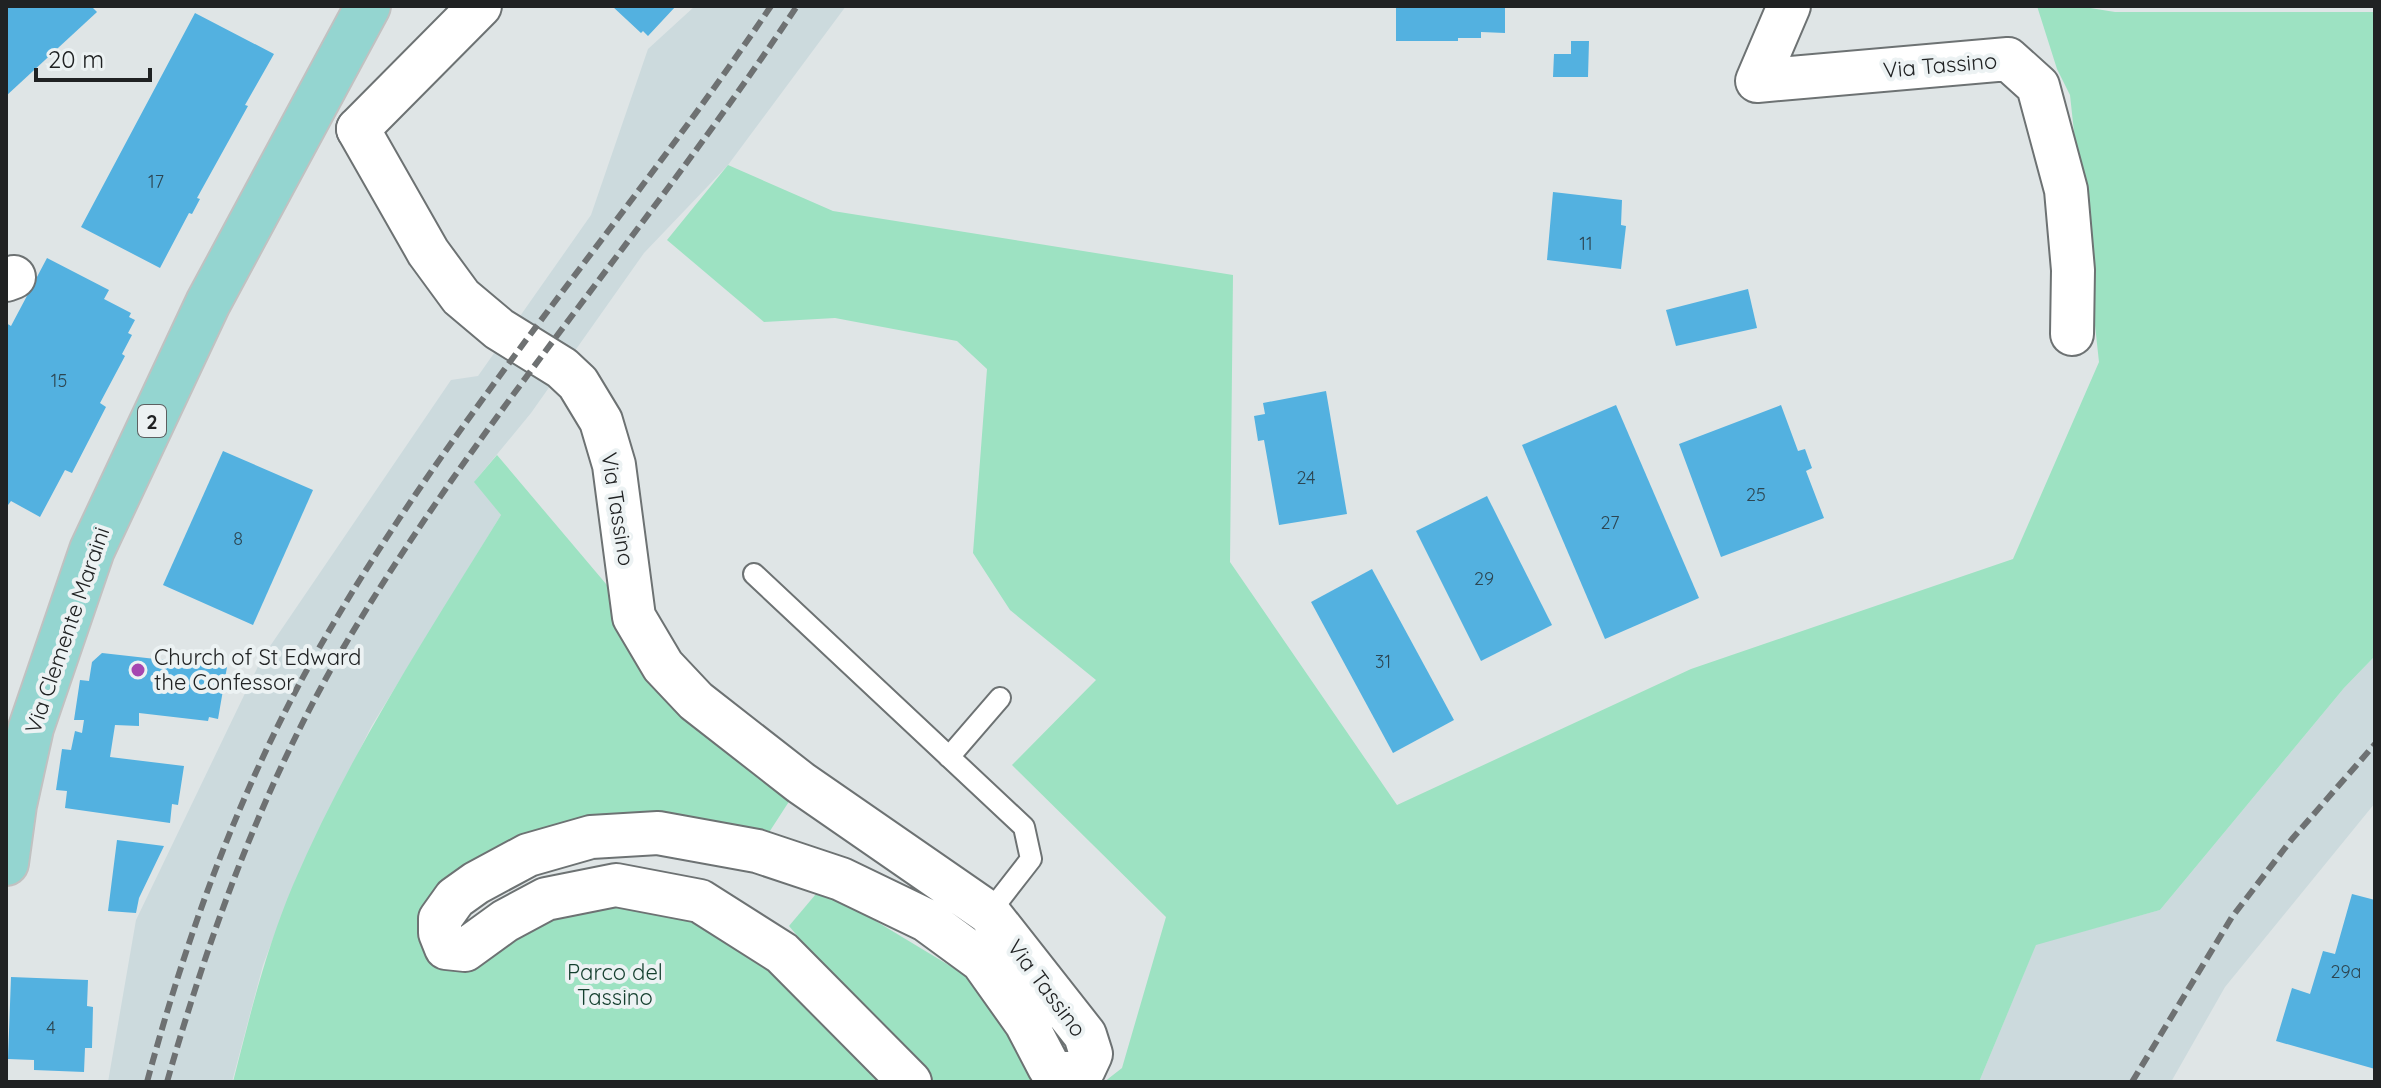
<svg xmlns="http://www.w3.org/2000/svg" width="2381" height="1088" font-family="Quicksand,sans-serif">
  <rect width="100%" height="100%" fill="#dfe5e6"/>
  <!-- built -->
  <g fill="#ccdadd">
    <polygon points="695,6 846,6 728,165 644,253 531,413 475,481 501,515 371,727 294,884 263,965 232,1082 108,1082 136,920 262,658 451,380 478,376 591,215 648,49"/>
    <polygon points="2375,656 2375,803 2225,987 2171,1082 1979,1082 2036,944 2160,910 2344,688"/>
  </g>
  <!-- green -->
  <g fill="#9de2c2">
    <polygon points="2037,6 2078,6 2115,12 2375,12 2375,656 2344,688 2160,910 2036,945 1979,1082 1104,1082 1122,1068 1166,917 1012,765 1096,680 1010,610 973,553 987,369 957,341 835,318 764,322 667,240 728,165 833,211 1233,275 1230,562 1397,805 1691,669 2013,559 2099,362 2070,95 2057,69"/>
    <path d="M497,455l137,162 167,166 -44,68 -99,-18 -182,50 -30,65 100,-49 154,2 210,181h-677c17,-67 33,-133 60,-197 56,-131 134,-250 208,-370l-27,-33z"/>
    <polygon points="821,888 980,984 1049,1082 921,1082 789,926"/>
  </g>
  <!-- building -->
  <g fill="#53b1e0">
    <polygon points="6,6 91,6 97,12 6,96"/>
    <polygon points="612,6 676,6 648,36 643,31 641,33"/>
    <polygon points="1396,6 1505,6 1505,33 1481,32 1481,38 1458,38 1458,41 1396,41"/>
    <polygon points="195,13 274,54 245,105 248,106 197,198 200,199 192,214 189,213 160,268 81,227"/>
    <polygon points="1571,41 1589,41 1588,77 1553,77 1554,54 1571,54"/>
    <polygon points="1553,192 1622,200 1621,225 1626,226 1621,269 1547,260"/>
    <polygon points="47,258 109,290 104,299 131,313 129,317 135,320 128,333 132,335 122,354 125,356 100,403 106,407 72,473 65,470 40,517 11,501 8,505 6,504 6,323 11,326"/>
    <polygon points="1748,289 1757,328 1676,346 1666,310"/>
    <polygon points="1326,391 1347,514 1279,525 1264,440 1258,441 1254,416 1265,414 1263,403"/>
    <polygon points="1616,405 1699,598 1605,639 1522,445"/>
    <polygon points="1781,405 1798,451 1805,449 1812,468 1806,471 1824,518 1721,557 1679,444"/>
    <polygon points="223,451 313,490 253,625 163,585"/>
    <polygon points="1487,496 1552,625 1481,661 1416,531"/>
    <polygon points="1372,569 1454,720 1393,753 1311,602"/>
    <polygon points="102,653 227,667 218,719 209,717 208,721 139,713 139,726 115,725 110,757 184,766 178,805 172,804 170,823 65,808 67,791 56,790 62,749 71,750 75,731 82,733 84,720 74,720 80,680 89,681 92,662"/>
    <polygon points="117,840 164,846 139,898 136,913 108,911"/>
    <polygon points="2352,894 2375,900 2375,1069 2276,1041 2292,988 2310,994 2323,951 2335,954"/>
    <polygon points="11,977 88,980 87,1006 93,1007 92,1048 85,1048 84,1072 34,1070 34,1060 8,1059"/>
  </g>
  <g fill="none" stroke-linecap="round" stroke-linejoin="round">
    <defs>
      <g id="lane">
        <polyline points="754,574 1024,827 1031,859 989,913"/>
        <polyline points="949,757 1000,698"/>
      </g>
      <g id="street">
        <polyline points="1789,6 1757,81 2008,59 2038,86 2066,190 2073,270 2072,334"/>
        <polyline points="358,129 428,252 461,297 499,329 562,368 578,383 601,421 614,465 634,617 663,666 696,701 801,783 989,913 1085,1035 1091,1054 1084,1069 1066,1075 1049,1067 1026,1023 982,961 926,920 841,879 757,851 658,833 591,837 528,855 476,883 455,898 440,919 440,933 446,948 465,950 505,921 546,899 616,885 700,901 782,953 910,1082"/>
        <polyline points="358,129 480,6"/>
        <polyline points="6,280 14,277"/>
      </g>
      <polyline id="primary" points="6,863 14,805 31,728 92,550 208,303 368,6"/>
    </defs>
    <!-- lane casing -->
    <use href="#lane" stroke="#6d7273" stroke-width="24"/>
    <!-- street casing -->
    <use href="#street" stroke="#6d7273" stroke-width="46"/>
    <!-- primary casing -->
    <use href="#primary" stroke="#c1c1c1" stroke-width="48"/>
    <!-- lane -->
    <use href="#lane" stroke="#fff" stroke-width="20"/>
    <!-- street -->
    <use href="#street" stroke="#fff" stroke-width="42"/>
    <!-- primary -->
    <use href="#primary" stroke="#94d5d0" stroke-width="44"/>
    <!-- rail -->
    <g stroke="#6e7172" stroke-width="6" stroke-dasharray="12 6" stroke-linecap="butt">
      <path d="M147,1082c41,-151 94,-296 171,-432 130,-229 307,-427 453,-644"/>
      <path d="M167,1082c43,-150 96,-296 175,-432 133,-227 310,-425 455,-644"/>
      <polyline points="2132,1082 2232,917 2292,839 2375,744"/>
    </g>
  </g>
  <!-- markers -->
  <circle fill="#a547b1" stroke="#ecf2f3" stroke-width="3" cx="138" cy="670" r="8"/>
  <g text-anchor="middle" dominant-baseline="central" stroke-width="8" stroke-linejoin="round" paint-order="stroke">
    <!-- number labels -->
    <g font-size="18" fill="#2d4652">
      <text x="156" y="181">17</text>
      <text x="1586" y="243">11</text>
      <text x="59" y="380">15</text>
      <text x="1306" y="477">24</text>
      <text x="1756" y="494">25</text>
      <text x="1610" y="522">27</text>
      <text x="238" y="538">8</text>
      <text x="1484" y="578">29</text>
      <text x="1383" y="661">31</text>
      <text x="2346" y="971">29a</text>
      <text x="51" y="1027">4</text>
    </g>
    <!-- shield labels -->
    <rect fill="#ecf2f3" stroke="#5d6061" stroke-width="2" x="138" y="405" width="28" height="32" rx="6"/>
    <g font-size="20" font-weight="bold" fill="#202223">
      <text x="152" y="421">2</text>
    </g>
    <!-- street labels -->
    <g font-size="22" fill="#202223" stroke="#ecf2f3">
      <text transform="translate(1940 65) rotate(-5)">Via Tassino</text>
      <text transform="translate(618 509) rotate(81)">Via Tassino</text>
      <text transform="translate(67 630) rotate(-71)">Via Clemente Maraini</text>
      <text transform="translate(1047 988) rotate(53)">Via Tassino</text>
    </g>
    <!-- poi labels -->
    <g font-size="22" fill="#202223" stroke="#ecf2f3" text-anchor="start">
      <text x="154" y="657">Church of St Edward<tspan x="154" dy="25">the Confessor</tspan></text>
    </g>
    <!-- park labels -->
    <g font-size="22" fill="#143f2e" stroke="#ecf2f3">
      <text x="615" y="972">Parco del<tspan x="615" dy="25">Tassino</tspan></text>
    </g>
  </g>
  <!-- border -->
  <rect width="2381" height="1088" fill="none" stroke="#202223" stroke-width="16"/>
  <!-- scale -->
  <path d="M36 68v12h114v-12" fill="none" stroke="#202223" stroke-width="4"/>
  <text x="48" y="68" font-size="24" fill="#202223" stroke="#ecf2f3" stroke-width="6" paint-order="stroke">20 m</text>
</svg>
